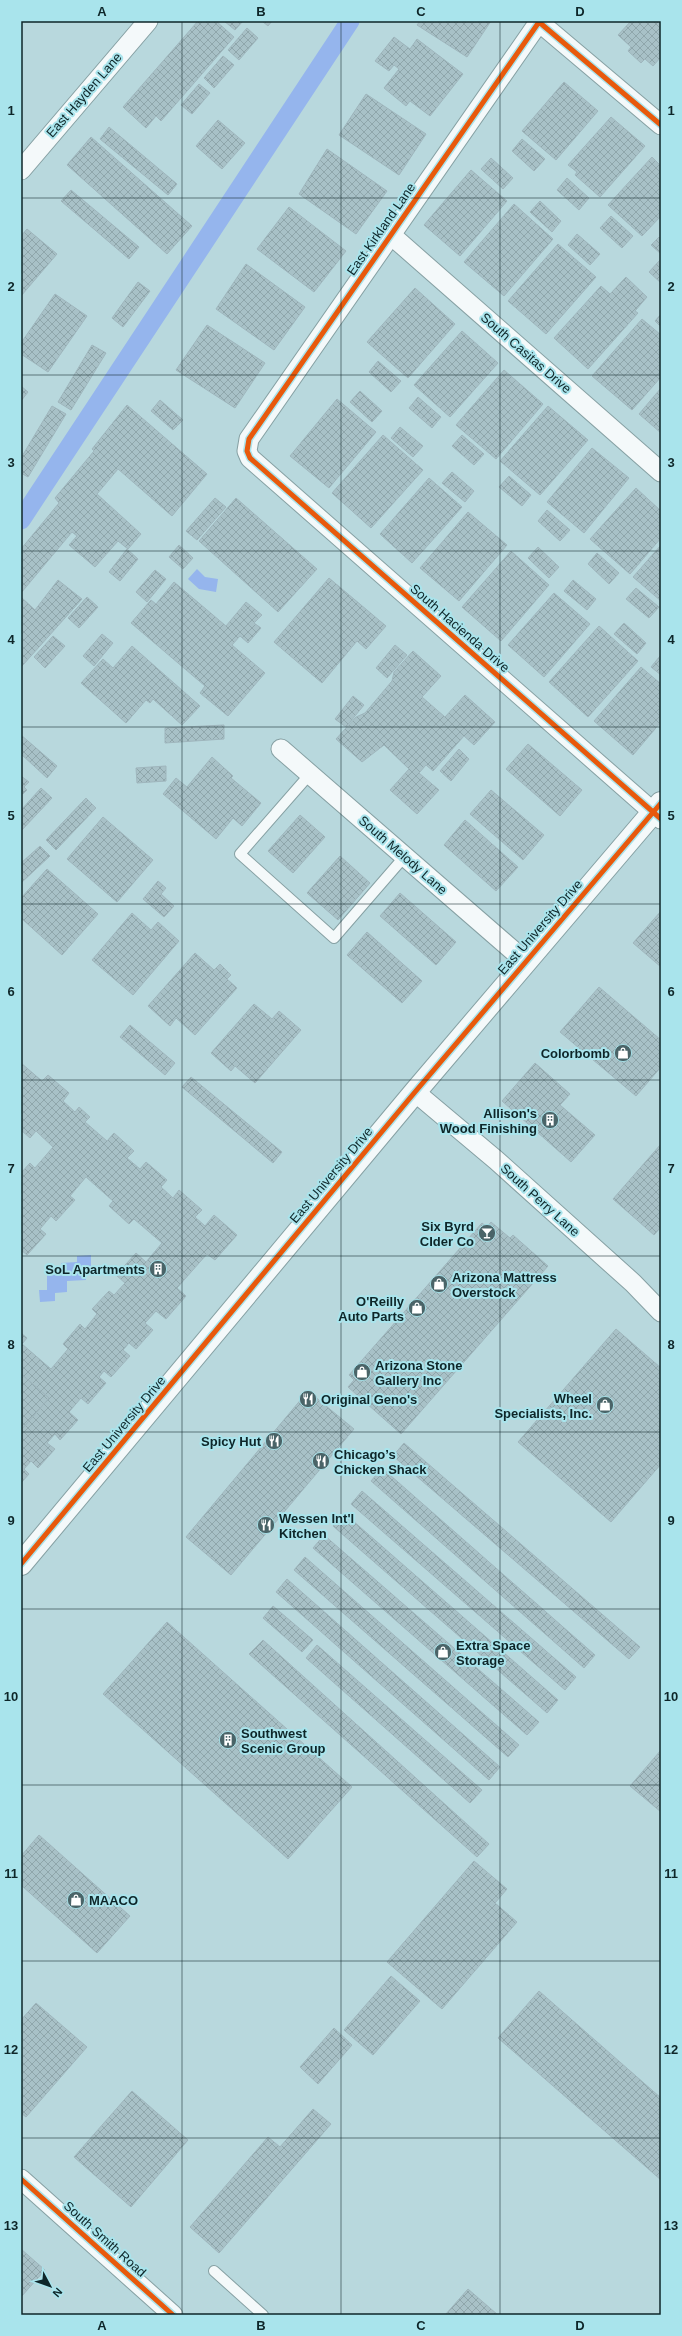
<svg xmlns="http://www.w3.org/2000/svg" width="682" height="2336" font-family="Arial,sans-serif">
  <defs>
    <pattern id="building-cross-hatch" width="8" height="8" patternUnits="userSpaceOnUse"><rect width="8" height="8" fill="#a8c1c7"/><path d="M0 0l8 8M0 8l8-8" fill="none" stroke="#8fa6ab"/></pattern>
  </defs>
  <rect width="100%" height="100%" fill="#b8d8dd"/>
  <!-- water -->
  <g fill="#95b5ed">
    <polygon points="197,569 205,577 218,579 216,592 199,589 188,579"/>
    <polygon points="91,1255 91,1269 86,1269 86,1280 67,1281 67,1292 55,1293 55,1301 40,1302 39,1290 47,1290 47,1273 61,1273 61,1263 77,1262 77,1256"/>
  </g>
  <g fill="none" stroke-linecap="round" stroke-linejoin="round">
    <!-- canal -->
    <polyline stroke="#95b5ed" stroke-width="19" points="21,520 350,21"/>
  </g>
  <!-- building -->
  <g fill="url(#building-cross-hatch)" stroke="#9fb6bd">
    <polygon points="198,21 216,21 234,37 161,121 156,116 146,128 123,107"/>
    <polygon points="224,21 243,21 235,30"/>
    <polygon points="262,21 272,21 268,26"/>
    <polygon points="420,21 491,21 467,57 417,25"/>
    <polygon points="631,21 661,21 661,57 653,66 645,59 641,63 628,51 631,47 618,35"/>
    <polygon points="247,28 258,38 239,60 228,50"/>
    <polygon points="394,37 410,49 417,39 463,74 430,116 410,101 406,106 384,88 399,69 394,65 389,71 375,61"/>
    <polygon points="223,56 234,65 214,88 204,78"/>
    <polygon points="564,82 598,111 556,160 522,131"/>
    <polygon points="199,84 210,93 192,114 181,105"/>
    <polygon points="366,94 426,134 399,175 339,135"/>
    <polygon points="611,117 645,146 600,197 575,175 577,172 568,165"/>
    <polygon points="218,120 245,143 222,169 196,146"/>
    <polygon points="109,127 177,184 168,195 100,139"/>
    <polygon points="91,137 192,226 167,254 67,165"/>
    <polygon points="522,139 545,159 534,171 512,151"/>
    <polygon points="327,149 387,191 356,234 299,194"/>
    <polygon points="652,157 661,166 661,216 642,236 608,205"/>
    <polygon points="491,158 513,178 503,189 481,169"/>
    <polygon points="471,170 507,201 460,256 424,225"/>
    <polygon points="567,178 589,198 579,210 557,190"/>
    <polygon points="71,190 139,247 129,259 61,201"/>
    <polygon points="540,201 561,221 552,232 530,212"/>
    <polygon points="514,204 553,239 504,296 464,262"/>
    <polygon points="289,207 346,251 314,292 257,249"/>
    <polygon points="611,216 633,236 622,248 600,228"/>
    <polygon points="27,229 57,254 21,296 21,236"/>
    <polygon points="577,234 600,254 590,265 568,245"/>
    <polygon points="659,237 661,239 661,254 651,245"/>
    <polygon points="558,244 596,277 546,334 508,301"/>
    <polygon points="660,260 661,260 661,283 649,272"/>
    <polygon points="246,264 305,307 274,350 216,309"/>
    <polygon points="626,277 647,297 635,311 638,313 588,369 554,338 601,286 610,294"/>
    <polygon points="138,282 150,291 123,327 112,318"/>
    <polygon points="415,288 455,324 408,378 367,342"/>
    <polygon points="55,294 87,316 48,372 21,354 21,343"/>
    <polygon points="661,314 661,327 655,321"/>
    <polygon points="642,319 661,335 661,377 632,410 592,376"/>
    <polygon points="207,325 265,363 235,408 176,370"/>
    <polygon points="462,331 498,363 450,417 414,385"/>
    <polygon points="92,345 106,353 71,410 58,402"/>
    <polygon points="378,361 401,381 391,392 369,372"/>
    <polygon points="504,370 543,404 496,459 456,425"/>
    <polygon points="21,386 28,392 21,401"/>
    <polygon points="661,388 661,433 639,414"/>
    <polygon points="360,391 382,411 372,422 350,402"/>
    <polygon points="418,397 441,417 432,428 409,408"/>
    <polygon points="337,399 376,432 329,488 290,456"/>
    <polygon points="160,400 183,420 173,430 151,411"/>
    <polygon points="127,405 207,474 172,516 118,469 97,494 141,534 128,549 118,541 95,567 69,545 77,536 72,532 21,593 21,554 24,551 21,549 59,503 55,498 94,451 92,449"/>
    <polygon points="52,406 66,414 28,477 21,473 21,458"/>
    <polygon points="548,406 588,440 540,495 500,461"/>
    <polygon points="400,427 423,446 413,457 391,438"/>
    <polygon points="383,435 423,470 371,528 332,493"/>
    <polygon points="462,435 484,454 474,465 452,446"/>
    <polygon points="592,448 629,478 584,533 547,502"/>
    <polygon points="452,472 474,491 465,502 442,483"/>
    <polygon points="509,476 531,495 522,506 499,487"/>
    <polygon points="429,478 462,507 412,563 380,534"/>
    <polygon points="636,488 661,511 661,538 630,574 590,539"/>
    <polygon points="215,498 226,507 197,540 186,531"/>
    <polygon points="236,498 317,569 278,612 199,541"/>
    <polygon points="547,510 570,530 560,541 538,521"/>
    <polygon points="468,512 507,545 459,601 420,568"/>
    <polygon points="179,545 193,558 183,569 169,557"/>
    <polygon points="661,545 661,601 633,577"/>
    <polygon points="538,547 559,567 549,578 528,558"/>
    <polygon points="127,549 138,559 120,581 109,572"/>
    <polygon points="511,551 549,585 501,641 462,607"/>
    <polygon points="597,553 619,573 609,584 588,564"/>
    <polygon points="155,570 166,579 147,602 136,592"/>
    <polygon points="329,578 386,626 366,649 357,641 322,683 274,642"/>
    <polygon points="58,580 82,599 22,666 21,597 35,610"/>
    <polygon points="573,580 596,599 587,610 564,591"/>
    <polygon points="174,582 226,626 246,602 262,615 254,623 261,628 248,643 240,636 232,645 265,673 228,716 200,693 205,686 131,623 151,600 156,604"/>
    <polygon points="636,588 659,607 649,618 626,599"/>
    <polygon points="554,593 590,624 544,677 508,645"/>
    <polygon points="87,597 98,607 79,628 68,618"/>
    <polygon points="624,623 646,643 637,654 614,634"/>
    <polygon points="599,626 638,661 588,717 549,682"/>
    <polygon points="102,634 113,643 94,666 83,656"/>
    <polygon points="53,636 65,646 45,668 34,657"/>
    <polygon points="395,645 407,655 387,678 376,668"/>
    <polygon points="132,646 200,706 182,725 153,699 150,703 146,700 126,723 81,683 103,659 113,668"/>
    <polygon points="413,651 441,676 422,697 445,717 465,695 495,722 474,745 464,736 433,771 426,765 419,773 439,790 417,814 390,790 409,769 384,745 362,762 336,739 356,717 365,713 392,681 394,672"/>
    <polygon points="660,656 661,657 661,675 651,667"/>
    <polygon points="641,667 661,684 661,722 633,755 594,721"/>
    <polygon points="353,696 364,705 346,727 335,719"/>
    <polygon points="224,725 224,739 165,743 165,728"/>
    <polygon points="21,735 57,766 47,778 21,754"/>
    <polygon points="528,744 582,790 560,816 506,769"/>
    <polygon points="459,749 469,759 451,781 440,771"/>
    <polygon points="212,757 233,776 231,778 261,803 242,826 233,818 216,839 163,794 176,778 187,787"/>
    <polygon points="166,766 166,781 137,783 136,768"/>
    <polygon points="21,776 29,782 24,787 27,790 23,794 21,793"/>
    <polygon points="41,788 52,798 21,831 21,810"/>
    <polygon points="491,790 544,835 523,860 470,814"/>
    <polygon points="86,798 96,808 56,850 46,840"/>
    <polygon points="300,815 325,837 293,873 268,851"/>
    <polygon points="103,817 153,860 117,902 67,859"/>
    <polygon points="465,820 518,867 496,891 444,845"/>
    <polygon points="40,846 50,856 21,883 21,863"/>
    <polygon points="340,856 370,883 338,920 307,893"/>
    <polygon points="47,869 98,914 62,955 21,918 21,898"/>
    <polygon points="158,881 166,888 161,894 174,906 164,917 143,899"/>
    <polygon points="400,893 456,942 436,965 380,916"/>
    <polygon points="661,911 661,967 633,943"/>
    <polygon points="132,913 151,930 158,922 179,941 133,995 92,960"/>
    <polygon points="367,932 422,981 402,1003 347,955"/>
    <polygon points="195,953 214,970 220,964 231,975 227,979 237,988 195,1035 176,1018 170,1026 148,1006"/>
    <polygon points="599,987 661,1040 661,1067 636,1096 560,1032"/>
    <polygon points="254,1004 272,1019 279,1011 301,1030 255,1083 235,1066 231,1071 211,1053"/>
    <polygon points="130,1025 175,1063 165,1075 120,1037"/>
    <polygon points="21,1063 42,1081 48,1075 69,1093 63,1101 75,1112 79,1107 90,1117 85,1122 107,1141 114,1133 134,1151 127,1158 140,1169 146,1162 167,1180 161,1187 173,1198 179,1190 202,1210 195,1217 205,1226 214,1215 237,1235 215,1260 207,1254 177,1288 186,1296 166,1319 156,1311 145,1323 153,1330 136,1349 129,1343 123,1350 130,1356 111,1377 104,1371 99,1377 106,1383 88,1404 81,1398 69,1412 78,1420 60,1440 55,1434 47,1443 55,1449 38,1468 31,1461 24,1469 29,1474 21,1483 21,1430 49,1398 21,1374 21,1333 27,1338 22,1344 51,1369 68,1349 63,1344 80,1324 85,1329 97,1314 92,1309 109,1291 114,1295 125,1283 116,1275 136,1253 146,1262 162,1243 134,1219 129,1224 109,1206 113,1201 86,1177 70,1196 75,1200 56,1221 51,1216 40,1229 46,1234 27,1255 21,1250 21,1173 30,1163 35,1168 53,1147 36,1131 30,1138 21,1130"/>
    <polygon points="535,1063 570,1094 560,1105 595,1135 571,1162 502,1101"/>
    <polygon points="191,1077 282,1152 273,1163 182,1087"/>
    <polygon points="661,1144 661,1227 654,1235 613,1199"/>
    <polygon points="491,1222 510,1238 513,1235 548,1266 401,1434 348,1387 354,1380 349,1375 482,1223 487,1227"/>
    <polygon points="616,1329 661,1368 661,1464 611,1522 518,1442"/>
    <polygon points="21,1374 49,1398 21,1430"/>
    <polygon points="308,1391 354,1429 231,1575 186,1537"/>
    <polygon points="404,1443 640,1647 629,1659 393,1456"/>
    <polygon points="382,1468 595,1655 584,1668 371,1481"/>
    <polygon points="362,1491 576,1677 565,1690 351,1504"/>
    <polygon points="344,1513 558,1700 547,1713 333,1526"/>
    <polygon points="324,1535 539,1722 527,1735 313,1548"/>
    <polygon points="305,1557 519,1745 508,1757 294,1570"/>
    <polygon points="287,1579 500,1767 489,1780 276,1592"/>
    <polygon points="273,1606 313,1640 302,1652 263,1618"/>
    <polygon points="167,1622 352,1787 288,1859 103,1694"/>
    <polygon points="263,1640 489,1844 477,1857 249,1654"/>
    <polygon points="317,1645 482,1790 470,1803 306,1658"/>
    <polygon points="661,1750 661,1812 630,1786"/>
    <polygon points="39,1835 130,1916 97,1953 21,1885 21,1856"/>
    <polygon points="474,1861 507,1889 495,1903 517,1922 442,2009 387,1962"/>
    <polygon points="391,1976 420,2001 373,2055 344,2030"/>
    <polygon points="539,1991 661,2098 661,2180 498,2038"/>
    <polygon points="36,2003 87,2047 26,2117 21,2113 21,2020"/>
    <polygon points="334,2028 352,2045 318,2084 300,2067"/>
    <polygon points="132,2091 188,2140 131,2207 74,2157"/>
    <polygon points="313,2109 331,2124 219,2253 190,2227 268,2137 280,2147"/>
    <polygon points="21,2249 45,2270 21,2297"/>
    <polygon points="468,2289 498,2315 445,2315"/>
  </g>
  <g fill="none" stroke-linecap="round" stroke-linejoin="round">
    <defs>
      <g id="lane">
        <polyline points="310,774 240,854 334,938 405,856"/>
        <polyline points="214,2271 263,2315"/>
      </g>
      <g id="street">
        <polyline points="661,125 539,22 249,439 247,451 250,458 661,819"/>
        <polyline points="21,170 148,21"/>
        <polyline points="391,235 661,472"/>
        <polyline points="281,749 525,961"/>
        <polyline points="415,1092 496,1160 633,1283 661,1312"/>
        <polyline points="21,2179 173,2315"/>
      </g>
      <polyline id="secondary" points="21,1564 415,1092 661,803"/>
    </defs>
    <!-- lane casing -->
    <use href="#lane" stroke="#86a0a3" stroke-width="12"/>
    <!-- street casing -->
    <use href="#street" stroke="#86a0a3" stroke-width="21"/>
    <!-- secondary casing -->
    <use href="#secondary" stroke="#86a0a3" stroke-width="24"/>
    <!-- lane -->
    <use href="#lane" stroke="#f4f9fa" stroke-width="10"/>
    <!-- street -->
    <use href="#street" stroke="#f4f9fa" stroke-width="19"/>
    <!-- secondary -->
    <use href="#secondary" stroke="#f4f9fa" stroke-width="22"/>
    <defs>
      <g id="cycleway">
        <polyline points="661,125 539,22 249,439 247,451 250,458 661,819"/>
        <polyline points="21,1564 415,1092 661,803"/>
        <polyline points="21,2179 173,2315"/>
      </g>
    </defs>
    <!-- cycleway casing -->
    <use href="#cycleway" stroke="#a9e4ec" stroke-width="8"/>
    <!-- cycleway -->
    <use href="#cycleway" stroke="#e8590c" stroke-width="5"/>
  </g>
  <!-- grid -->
  <path fill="none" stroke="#0e2629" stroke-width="1" stroke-opacity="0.55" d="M182,21v2294M341,21v2294M500,21v2294M21,198h640M21,375h640M21,551h640M21,727h640M21,904h640M21,1080h640M21,1256h640M21,1432h640M21,1609h640M21,1785h640M21,1961h640M21,2138h640"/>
  <!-- icons -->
  <defs>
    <symbol id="shop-disc" viewBox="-11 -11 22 22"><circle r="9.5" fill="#4a6468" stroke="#a9e4ec"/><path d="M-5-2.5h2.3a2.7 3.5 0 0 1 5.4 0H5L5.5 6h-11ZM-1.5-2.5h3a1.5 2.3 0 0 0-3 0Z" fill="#fff"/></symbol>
    <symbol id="building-disc" viewBox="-11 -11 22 22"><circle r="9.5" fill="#4a6468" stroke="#a9e4ec"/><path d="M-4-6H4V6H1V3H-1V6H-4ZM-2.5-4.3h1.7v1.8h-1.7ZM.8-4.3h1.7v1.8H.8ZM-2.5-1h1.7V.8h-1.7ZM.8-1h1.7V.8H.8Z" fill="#fff"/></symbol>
    <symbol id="bar-disc" viewBox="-11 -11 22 22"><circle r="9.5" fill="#4a6468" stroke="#a9e4ec"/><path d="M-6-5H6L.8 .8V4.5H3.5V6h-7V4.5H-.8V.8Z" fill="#fff"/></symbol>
    <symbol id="restaurant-disc" viewBox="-11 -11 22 22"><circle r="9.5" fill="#4a6468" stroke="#a9e4ec"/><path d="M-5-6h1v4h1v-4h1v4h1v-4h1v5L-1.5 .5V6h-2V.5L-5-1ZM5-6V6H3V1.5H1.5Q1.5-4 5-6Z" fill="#fff"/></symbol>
  </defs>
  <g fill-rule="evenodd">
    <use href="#shop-disc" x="613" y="1043" width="20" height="20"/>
    <use href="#building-disc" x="540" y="1110" width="20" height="20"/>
    <use href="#bar-disc" x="477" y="1223" width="20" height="20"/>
    <use href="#building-disc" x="148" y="1259" width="20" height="20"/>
    <use href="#shop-disc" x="429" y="1274" width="20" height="20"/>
    <use href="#shop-disc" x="407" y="1298" width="20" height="20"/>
    <use href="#shop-disc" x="352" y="1362" width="20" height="20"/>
    <use href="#restaurant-disc" x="298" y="1389" width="20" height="20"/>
    <use href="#shop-disc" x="595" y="1395" width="20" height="20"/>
    <use href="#restaurant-disc" x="264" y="1431" width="20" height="20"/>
    <use href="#restaurant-disc" x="311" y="1451" width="20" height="20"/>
    <use href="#restaurant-disc" x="256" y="1515" width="20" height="20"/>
    <use href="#shop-disc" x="433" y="1642" width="20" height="20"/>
    <use href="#building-disc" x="218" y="1730" width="20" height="20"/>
    <use href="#shop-disc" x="66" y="1890" width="20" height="20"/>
  </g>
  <g text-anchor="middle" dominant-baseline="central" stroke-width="4" stroke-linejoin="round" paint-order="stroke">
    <!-- street labels -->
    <g font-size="13" fill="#0e2629" stroke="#a9e4ec">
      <text transform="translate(84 95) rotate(-49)">East Hayden Lane</text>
      <text transform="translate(381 229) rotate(-55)">East Kirkland Lane</text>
      <text transform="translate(526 353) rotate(41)">South Casitas Drive</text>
      <text transform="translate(460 628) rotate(41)">South Hacienda Drive</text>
      <text transform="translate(403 855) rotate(41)">South Melody Lane</text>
      <text transform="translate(540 927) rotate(-49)">East University Drive</text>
      <text transform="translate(331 1175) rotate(-50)">East University Drive</text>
      <text transform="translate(540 1200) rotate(42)">South Perry Lane</text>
      <text transform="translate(124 1424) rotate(-50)">East University Drive</text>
      <text transform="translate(105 2239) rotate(42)">South Smith Road</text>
    </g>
    <!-- poi labels -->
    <g font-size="13" font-weight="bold" fill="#0e2629" stroke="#a9e4ec" text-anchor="start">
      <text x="610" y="1053" text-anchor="end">Colorbomb</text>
      <text x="537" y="1113" text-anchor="end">Allison's<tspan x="537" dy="15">Wood Finishing</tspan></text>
      <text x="474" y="1226" text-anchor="end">Six Byrd<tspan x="474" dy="15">CIder Co</tspan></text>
      <text x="145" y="1269" text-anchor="end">SoL Apartments</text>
      <text x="452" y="1277">Arizona Mattress<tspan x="452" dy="15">Overstock</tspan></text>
      <text x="404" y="1301" text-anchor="end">O'Reilly<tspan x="404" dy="15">Auto Parts</tspan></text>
      <text x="375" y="1365">Arizona Stone<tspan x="375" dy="15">Gallery Inc</tspan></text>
      <text x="592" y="1398" text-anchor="end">Wheel<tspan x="592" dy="15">Specialists, Inc.</tspan></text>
      <text x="321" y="1399">Original Geno's</text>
      <text x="261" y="1441" text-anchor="end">Spicy Hut</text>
      <text x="334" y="1454">Chicago’s<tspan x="334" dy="15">Chicken Shack</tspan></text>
      <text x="279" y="1518">Wessen Int'l<tspan x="279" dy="15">Kitchen</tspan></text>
      <text x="456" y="1645">Extra Space<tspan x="456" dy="15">Storage</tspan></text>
      <text x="241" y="1733">Southwest<tspan x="241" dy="15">Scenic Group</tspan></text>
      <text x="89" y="1900">MAACO</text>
    </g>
  </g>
  <!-- border -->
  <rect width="682" height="2336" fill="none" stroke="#a9e4ec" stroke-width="44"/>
  <!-- north arrow -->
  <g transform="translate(50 2286) rotate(131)" stroke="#a9e4ec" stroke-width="3" paint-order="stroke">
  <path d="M0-3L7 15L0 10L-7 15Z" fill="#0e2629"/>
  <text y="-6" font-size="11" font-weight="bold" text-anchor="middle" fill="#0e2629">N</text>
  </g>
  <rect x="22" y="22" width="638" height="2292" fill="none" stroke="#0e2629" stroke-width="1.5"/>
  <g font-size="13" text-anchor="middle" font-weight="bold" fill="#0e2629">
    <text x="102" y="16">A</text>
    <text x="261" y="16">B</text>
    <text x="421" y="16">C</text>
    <text x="580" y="16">D</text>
    <text x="11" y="115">1</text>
    <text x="671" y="115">1</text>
    <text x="11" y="291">2</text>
    <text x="671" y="291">2</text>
    <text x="11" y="467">3</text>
    <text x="671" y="467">3</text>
    <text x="11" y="644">4</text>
    <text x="671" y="644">4</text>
    <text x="11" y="820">5</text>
    <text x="671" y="820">5</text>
    <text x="11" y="996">6</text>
    <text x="671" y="996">6</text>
    <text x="11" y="1173">7</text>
    <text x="671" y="1173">7</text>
    <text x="11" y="1349">8</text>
    <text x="671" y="1349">8</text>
    <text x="11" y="1525">9</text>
    <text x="671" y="1525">9</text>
    <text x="11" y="1701">10</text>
    <text x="671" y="1701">10</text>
    <text x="11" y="1878">11</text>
    <text x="671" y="1878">11</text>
    <text x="11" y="2054">12</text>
    <text x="671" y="2054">12</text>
    <text x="11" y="2230">13</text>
    <text x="671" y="2230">13</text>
    <text x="102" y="2330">A</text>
    <text x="261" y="2330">B</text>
    <text x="421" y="2330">C</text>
    <text x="580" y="2330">D</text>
  </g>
</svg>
